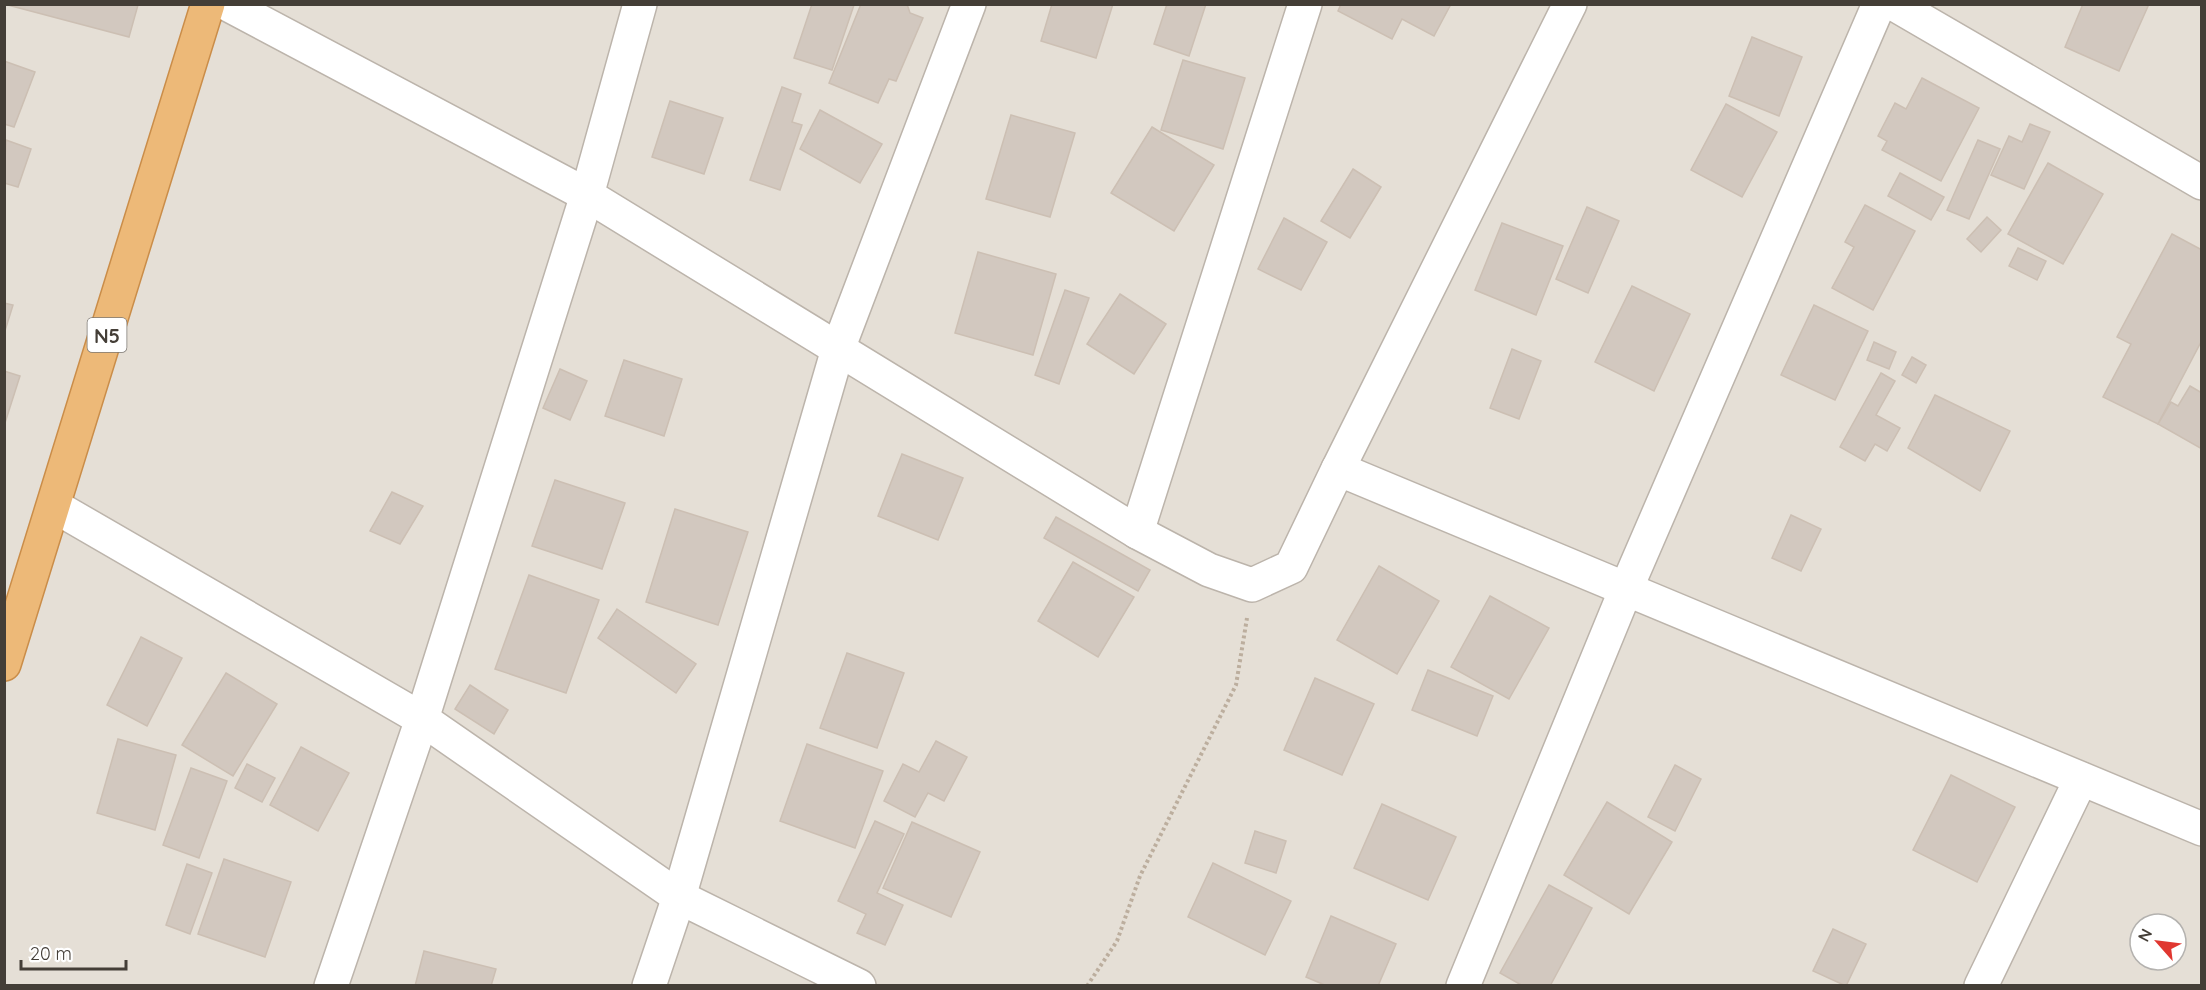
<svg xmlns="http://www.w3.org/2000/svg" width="2206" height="990" font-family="Quicksand,sans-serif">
  <rect width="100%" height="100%" fill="#f2eee8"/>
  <!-- residential -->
  <path fill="#e5dfd6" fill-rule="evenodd" d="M5,5h2196v980l-2196,1zM2140,924h36v36h-36z"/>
  <!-- building -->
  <g fill="#d2c8bf" stroke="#ccbfb3" stroke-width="1.5">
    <polygon points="4,4 136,4 138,5 129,37"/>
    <polygon points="812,4 854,5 832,70 794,58"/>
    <polygon points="861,4 907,4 910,13 923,18 896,81 889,79 878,103 829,83"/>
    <polygon points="1052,4 1113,4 1096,58 1041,41"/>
    <polygon points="1167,4 1206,4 1189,56 1154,44"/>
    <polygon points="1341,4 1451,4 1434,36 1402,19 1392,39 1338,11"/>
    <polygon points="2083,4 2149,4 2119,71 2065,47"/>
    <polygon points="1752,37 1802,57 1779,116 1729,96"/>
    <polygon points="1183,60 1245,78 1223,149 1161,130"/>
    <polygon points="4,61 35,72 14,127 4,124"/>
    <polygon points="1922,78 1979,108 1941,181 1882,150 1887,141 1878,136 1895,103 1906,109"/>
    <polygon points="782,87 801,94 792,122 802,125 780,190 750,180"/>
    <polygon points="670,101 723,118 704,174 652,157"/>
    <polygon points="1726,104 1777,132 1742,197 1691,170"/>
    <polygon points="820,110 882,144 860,183 800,149"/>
    <polygon points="1011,115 1075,133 1050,217 986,199"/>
    <polygon points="2030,124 2050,132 2024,189 1991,175 2009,136 2022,142"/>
    <polygon points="1152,127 1214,165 1174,231 1111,193"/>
    <polygon points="6,140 31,149 18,187 4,183"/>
    <polygon points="1978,140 2000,149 1969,219 1947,210"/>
    <polygon points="2048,163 2103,194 2063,264 2008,234"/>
    <polygon points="1353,169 1381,187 1350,238 1321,221"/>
    <polygon points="1900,173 1944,197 1931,220 1888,196"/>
    <polygon points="1865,205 1915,231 1873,310 1832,288 1854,247 1845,242"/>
    <polygon points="1587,207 1619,221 1588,293 1556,279"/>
    <polygon points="1987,217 2001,230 1981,252 1967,239"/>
    <polygon points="1284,218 1327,242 1301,290 1258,269"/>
    <polygon points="1502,223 1563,246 1536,315 1475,290"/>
    <polygon points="2172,234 2202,250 2202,340 2158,424 2103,397 2131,344 2117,337"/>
    <polygon points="2018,248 2046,261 2037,280 2009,266"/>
    <polygon points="978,252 1056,274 1033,355 955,333"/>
    <polygon points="1632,286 1690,314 1654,391 1595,362"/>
    <polygon points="1065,290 1089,298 1059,384 1035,375"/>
    <polygon points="1120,294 1166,324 1134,374 1087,344"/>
    <polygon points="4,303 13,305 4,334"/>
    <polygon points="1814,305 1868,331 1835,400 1781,375"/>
    <polygon points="1874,342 1896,352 1889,369 1867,360"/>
    <polygon points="1512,349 1541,361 1519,419 1490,408"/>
    <polygon points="1912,357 1926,365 1916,383 1902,375"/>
    <polygon points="624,360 682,379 664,436 605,416"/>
    <polygon points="560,369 587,381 570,420 543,408"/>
    <polygon points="4,371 20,376 4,426"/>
    <polygon points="1881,373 1895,381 1876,415 1900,428 1887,451 1875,444 1865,461 1840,447"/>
    <polygon points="2190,386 2202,393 2202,449 2158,424 2171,402 2178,406"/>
    <polygon points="1935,395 2010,431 1980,491 1908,448"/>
    <polygon points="902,454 963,478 938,540 878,516"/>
    <polygon points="555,480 625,503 602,569 532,546"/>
    <polygon points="392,492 423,506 400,544 370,531"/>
    <polygon points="675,509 748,532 718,625 646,602"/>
    <polygon points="1791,515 1821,529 1801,571 1772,558"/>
    <polygon points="1056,517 1150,570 1138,591 1044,538"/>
    <polygon points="1073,562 1134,597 1098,657 1038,621"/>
    <polygon points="1379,566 1439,601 1397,674 1337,640"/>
    <polygon points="529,575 599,600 566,693 495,669"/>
    <polygon points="1490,596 1549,628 1509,699 1451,667"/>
    <polygon points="617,609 696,664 676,693 598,638"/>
    <polygon points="141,637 182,658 147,726 107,705"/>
    <polygon points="847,653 904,673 877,748 820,728"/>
    <polygon points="1428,670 1493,696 1477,736 1412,710"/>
    <polygon points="226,673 277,704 233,776 182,745"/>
    <polygon points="1315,678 1374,704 1342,775 1284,750"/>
    <polygon points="470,685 508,710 494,734 455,709"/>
    <polygon points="118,739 176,755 155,830 97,813"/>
    <polygon points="936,741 967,757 944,801 928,793 915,817 884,801 903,764 919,772"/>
    <polygon points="807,744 883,771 855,848 780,821"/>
    <polygon points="301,747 349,773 318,831 270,805"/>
    <polygon points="247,764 275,778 262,802 235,788"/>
    <polygon points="1675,765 1701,779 1675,831 1648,817"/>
    <polygon points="191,768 227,781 199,858 163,845"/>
    <polygon points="1951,775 2015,807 1977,882 1913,850"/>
    <polygon points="1607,802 1672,842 1629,914 1564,875"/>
    <polygon points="1382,804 1456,837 1428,900 1354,868"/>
    <polygon points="875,821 904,834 877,893 903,905 885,945 857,933 866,914 838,901"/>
    <polygon points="912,822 980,852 951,917 883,888"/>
    <polygon points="1255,831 1286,841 1276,873 1245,863"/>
    <polygon points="224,859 291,882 265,957 198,934"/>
    <polygon points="1213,863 1291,901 1265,955 1188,917"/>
    <polygon points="187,864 212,873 190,934 166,925"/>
    <polygon points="1549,885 1592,908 1550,986 1523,986 1500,973"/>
    <polygon points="1331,916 1396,944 1378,986 1327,986 1306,977"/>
    <polygon points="1833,929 1866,944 1846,986 1813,971"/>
    <polygon points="424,951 496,969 491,986 415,986"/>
  </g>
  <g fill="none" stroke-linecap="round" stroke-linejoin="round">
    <defs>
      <g id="street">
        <polyline points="227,4 587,195 1137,532 1209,570 1252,585 1291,567 1338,469 2202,829"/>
        <polyline points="1894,4 2202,183"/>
        <polyline points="1338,469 1570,4"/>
        <polyline points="54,506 422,719 679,897 859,986"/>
        <polyline points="1137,532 1305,4"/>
        <polyline points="331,986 422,719 587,195 640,4"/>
        <polyline points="649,986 679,897 838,349 969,4"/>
        <polyline points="1463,986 1626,589 1879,4"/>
        <polyline points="1981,986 2081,779"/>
      </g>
      <polyline id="highway" points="4,664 208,4"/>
    </defs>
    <!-- street casing -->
    <use href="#street" stroke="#bcb4ab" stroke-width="36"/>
    <!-- highway casing -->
    <use href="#highway" stroke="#ca8d49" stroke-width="36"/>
    <!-- path -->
    <polyline stroke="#bcae9e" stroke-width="4" stroke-dasharray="3 3" stroke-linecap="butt" points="1087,986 1117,941 1140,876 1236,685 1247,618"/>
    <!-- street -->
    <use href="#street" stroke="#fff" stroke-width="33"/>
    <!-- highway -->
    <use href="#highway" stroke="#edb978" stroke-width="33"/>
  </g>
  <g text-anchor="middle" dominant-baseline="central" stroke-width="6" stroke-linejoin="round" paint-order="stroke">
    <!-- shield labels -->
    <rect fill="#fff" stroke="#7c7873" stroke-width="1.5" x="87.5" y="318" width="39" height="34" rx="4.5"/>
    <g font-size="20" font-weight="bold" fill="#443e37">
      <text x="107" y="335">N5</text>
    </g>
  </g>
  <!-- border -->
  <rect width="2206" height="990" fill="none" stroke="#443e37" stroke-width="12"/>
  <!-- north arrow -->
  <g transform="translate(2158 942) rotate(298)"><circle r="28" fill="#ffffff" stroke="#b4b2af" stroke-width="1.5"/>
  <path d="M0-4.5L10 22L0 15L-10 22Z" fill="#e03730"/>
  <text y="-9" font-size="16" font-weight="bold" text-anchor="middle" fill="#443e37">N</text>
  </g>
  <!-- scale -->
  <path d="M21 960v9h105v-9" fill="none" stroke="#443e37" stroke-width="3"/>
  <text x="30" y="960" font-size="18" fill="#443e37" stroke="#ffffff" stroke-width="4.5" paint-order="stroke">20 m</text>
</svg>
